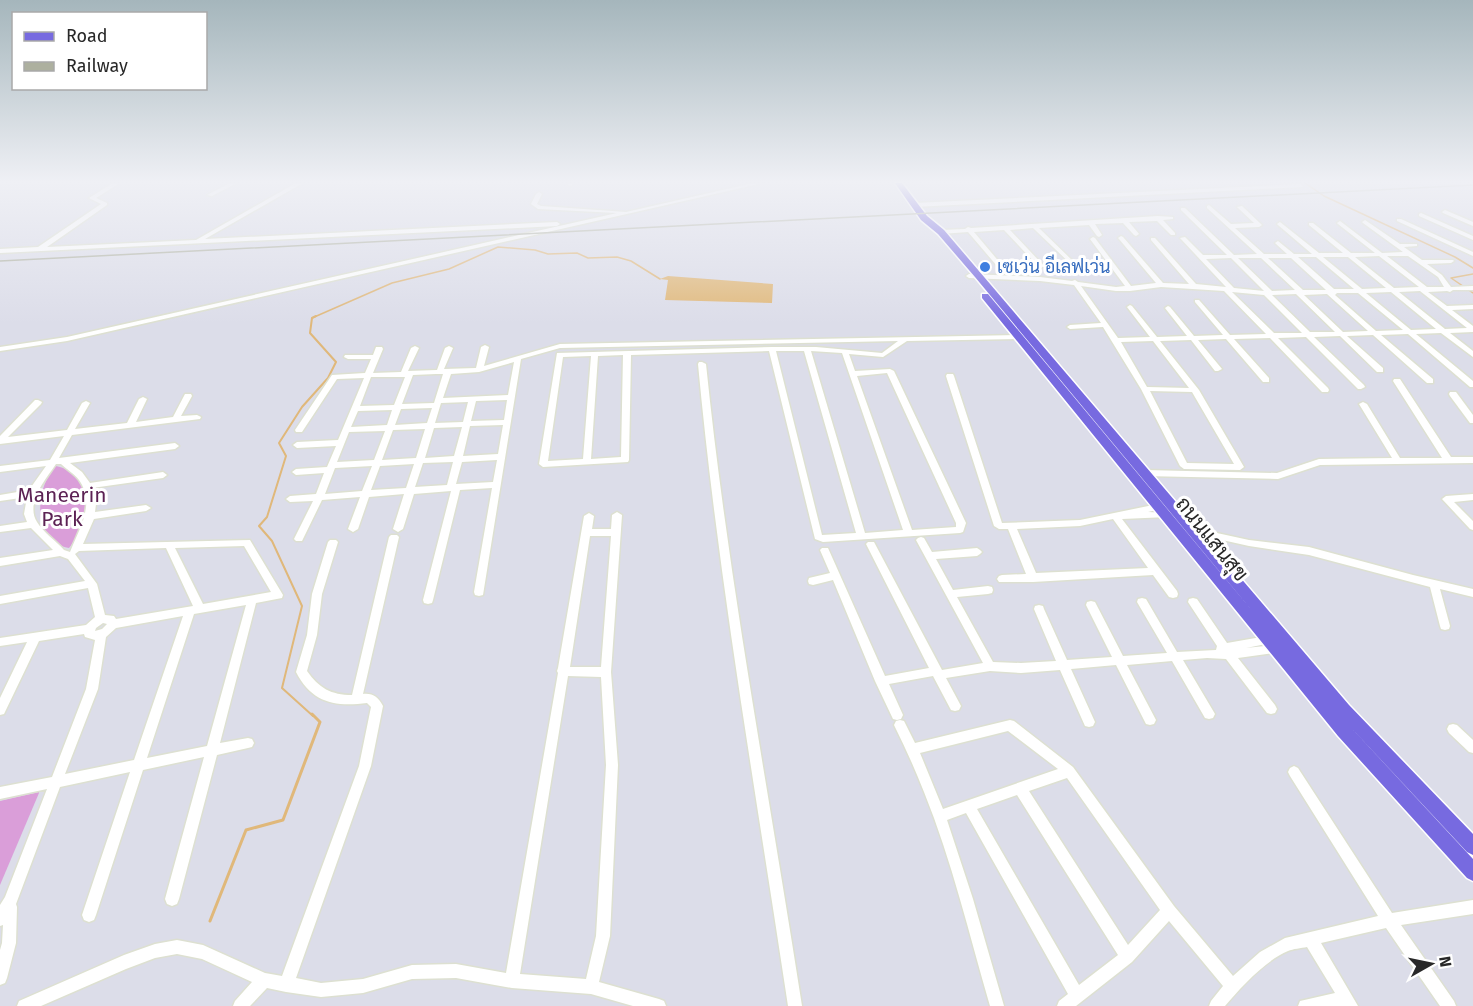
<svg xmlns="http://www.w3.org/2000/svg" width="1473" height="1006" font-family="'Fira Sans',Sarabun,sans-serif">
  <rect width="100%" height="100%" fill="#dcdde9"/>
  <!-- green -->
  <g fill="#da9ed9">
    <path d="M56,466c40,8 33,58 13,82 -37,-6 -35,-60 -13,-82z"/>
    <polygon points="39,792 39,793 0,885 0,801"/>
  </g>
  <!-- water -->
  <polygon fill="#e0b87a" points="668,276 773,284 772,303 665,300 668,280 660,279"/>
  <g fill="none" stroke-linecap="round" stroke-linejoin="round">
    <!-- stream-far2 -->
    <g stroke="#e0b87a" stroke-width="1.5">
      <polyline points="1305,183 1324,196 1455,257 1473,268"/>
      <polyline points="1473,274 1451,278 1473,293"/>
      <polyline points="312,318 392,283 449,269 498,247 535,250 548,254 577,253 588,258 617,257 631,261 660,279"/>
    </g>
    <!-- stream-far1 -->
    <polyline stroke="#e0b87a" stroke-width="2" points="313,716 282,688 302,606 272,541 259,526 267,517 286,456 279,443 302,407 328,378 336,362 310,333 312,318 316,316"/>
    <!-- stream -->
    <polyline stroke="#e0b87a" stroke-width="3" points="210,921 246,830 283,820 320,722 312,714"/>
    <defs>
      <g id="minor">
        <polygon points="113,183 120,183 96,198 107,203 107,205 47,247 196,240 296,183 303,183 205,239 557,222 560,224 557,226 0,253 0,249 38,247 101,204 89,198"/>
        <polygon points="230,183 237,183 212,196 207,195"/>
        <polygon points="568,183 574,183 570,186 568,185"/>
        <polygon points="753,183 763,183 67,341 0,351 0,347 67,337 617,213 538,209 531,204 536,194 539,192 542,194 537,204 541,206 626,212"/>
        <polygon points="1300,184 1303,186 1302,187 914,207 911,205 914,203"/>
        <path d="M1209,205l22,19 23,-1 -17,-16 5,-1 20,19 -3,2 -24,1 29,26h23l-12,-11 3,-2 16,13h18l-34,-29 -1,-1 3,-2 39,31h24l-34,-28v-2h4l38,30h24l-37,-29 -1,-1 3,-2 42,32 21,-1 -40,-29 -1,-1 3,-2 35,24h17v2l-13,1 18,13h31l1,1 -3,2 -24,1 15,11 9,12 22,-1v4h-20l-3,2 -3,-1 -19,1 19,14 26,-1v4l-21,1 21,16v6l-23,1 23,18v6l-32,-24 -25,1 57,47v6h-3l-62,-53 -27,1 52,44v4h-6l-54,-48 -26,1 36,32v4h-6l-37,-36 -26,1 50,48 1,2 -4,2h-3l-52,-52 -28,1 50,50 1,2 -1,2h-6l-52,-54 -36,1 35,39v4h-6l-37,-43 -28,1 24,29 -4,2h-3l-24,-31 -31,1 39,49 45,77 -4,3 -56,-1 -4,-3 -39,-77 -38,-62 -33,2 -3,-2 3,-2 31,-2 -27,-38 -34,-4 -71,-3 -3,-2 3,-2 71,3 32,4 3,-1 3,2 38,5 9,-1 -35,-47 3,-2 2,1 36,48 25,-3 -37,-44 -1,-1 3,-2 2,1 40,46 26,1 -38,-44v-2h4l41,46 30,3 -46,-49 5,-1 18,18h24l-46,-45v-2h4l49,47 23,-1 -50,-46v-2zM1379,256l40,31 -25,1 -39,-31zM1387,256h21l30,21 6,10h-17zM1298,257h18l38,32h-20zM1323,257h25l38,31 -24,1zM1231,258l33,33 -30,-3 -28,-29zM1238,258h23l34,32 -23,1zM1268,258h23l35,32h-23zM1081,286l35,5h14l31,-4 63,4 42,43 -36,1 -31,-35h-4v2l28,33 -29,1 -24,-29 -2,-1 -3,2 22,28 -30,1 -25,-31 -2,-1 -3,2 23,30 -32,1zM1420,291l47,37 -22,1 -46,-37zM1232,292l32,3 38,38h-28zM1391,292l45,37 -25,1 -45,-37zM1337,293h21l45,37 -27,1 -41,-36zM1296,294l39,38h-25l-38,-37zM1326,294h1l41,37 -25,1 -39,-37zM1153,341l36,47 -42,-1 -26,-45zM1150,391l42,1 42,72 -47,-1z"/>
        <polygon points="1445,210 1473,222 1473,226 1443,213 1442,212"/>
        <polygon points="1421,213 1473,236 1473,240 1419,216 1419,214"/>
        <polygon points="1158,216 1173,217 1173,219 1163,220 1175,233 1175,235 1171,235 1157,221 1129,222 1139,234 1136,236 1134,235 1123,223 1095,224 1102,235 1099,237 1097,236 1089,225 1039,228 1077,265 1078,266 1075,268 1033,228 1010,230 1043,265 1044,266 1041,268 1039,267 1004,230 974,232 1001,264 1001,266 997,266 968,232 941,234 938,232 941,230 965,229 968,227 971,228"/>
        <polygon points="1397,219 1401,219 1473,252 1473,256 1397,221"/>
        <path d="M1018,335l4,2 -1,2 -114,2 -24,16 -34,-3 6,17 35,-2 4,2 72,152 -3,9 -3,1 -137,9 -8,-3 -46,-188 -138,4 -2,105 -1,2 -85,5 -4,-3 18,-111 215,-6h44l66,6 16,-12 -338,7 -39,11 -38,236 -4,1 -4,-1 -1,-3 18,-104 -32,2 -27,110 -1,3 -4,1 -4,-1 -1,-3 28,-109 -37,3 -11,35 -5,3 -5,-3 11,-35 -35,3 -11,32 -5,3 -5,-3 12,-32 -38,3 -20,41h-6l-2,-2 19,-38 -23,1 -4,-3 4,-3 26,-2 8,-21 -28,2 -4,-3 4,-3 31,-2 9,-21 -39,2 -4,-3 4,-3 41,-2 26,-62 -27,1 -35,53h-6l-1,-2 37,-55 33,-2 6,-14h-23l-4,-2 1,-2h28l3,-8h6l1,2 -10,24 28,-1 10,-24 4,-2 4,2 -11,23 29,-1 8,-22 4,-2 4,2 -9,21 32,-1 5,-21 4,-2 4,2 -5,19 76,-22zM776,351h28l52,182 -34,2zM811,351l31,2 61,177 -38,3zM623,355l-2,102 -30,2 7,-103zM591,356l-8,103 -35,2 15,-104zM514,362l-6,33 -65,3 8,-24 28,-2zM887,373l69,150v4l-44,3 -55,-154zM436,374h7l-9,29 -32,1 11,-29zM371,377h34l-11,28 -34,1zM507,400l-3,20 -33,1 5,-20zM468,402l-5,20 -28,1 6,-20zM432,408l-5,15 -32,2 6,-16zM392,410l-5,15 -36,2 7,-16zM503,425l-5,29 -35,2 7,-30zM462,427l-8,29 -29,2 9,-30zM425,429l-9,29 -34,2 11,-30zM385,431l-11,29 -37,2 12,-30zM497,460l-4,22 -37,2 6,-22zM453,462l-6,23 -32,2 8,-24zM414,464l-8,24 -35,2 9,-24zM372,466l-10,25 -37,3 10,-26z"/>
        <path d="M699,362h3l4,2c22,216 63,428 96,642h-14c-32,-214 -70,-427 -90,-642z"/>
        <path d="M947,374h6l1,2 48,147 78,-3 78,-16 3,1 2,2 -2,2 -13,3 20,1 2,2 -2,2 -46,2 55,72 1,3 -1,3 -4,1 -4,-1 -16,-22 -120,7h-34l-2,-3 2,-3 3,-1 24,-1 -18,-45h-9l-5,-3 -48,-150zM1113,519l35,49 -112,5 -19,-44 63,-3z"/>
        <polygon points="1394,379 1400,379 1451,457 1473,457 1473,463 1320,465 1278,479 1144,476 1140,473 1144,470 1277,473 1319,459 1392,458 1359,404 1363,402 1367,404 1400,458 1442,458 1393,381"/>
        <polygon points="1450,392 1456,392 1473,415 1473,423 1470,423 1450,396 1449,394"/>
        <path d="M185,394h6l1,2 -11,20 16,-1 4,2 -1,2 -128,16 -13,23 116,-15 4,3 -4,3 -105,14 12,9 8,11 73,-11 4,3 -4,3 -71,10 4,16 -1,8 51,-7 5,3 -5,3 -52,8 -11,25 167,-4 33,55 -1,3 -26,5 -36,140 28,-5 4,1 2,4 -2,4 -4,1 -31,7 -38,144 -2,5 -5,2 -5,-2 -2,-5 39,-142 -61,13 -47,145 -2,5 -5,2 -5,-2 -2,-5 48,-143 -70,15 -44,117 1,3 -1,36 -9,35 -2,5 -5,2v-35l2,-7 1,-18 -3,1v-21l5,-8 42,-108 -47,10v-12l52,-10 34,-88 9,-49 -10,-3 -1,-3 -45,7 -35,73 -4,1v-17l27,-56 -27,4v-8l86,-13 9,-8 -7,-29 -88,16v-8l85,-15 -17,-22 -8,-3 -60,10v-8l53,-8 -22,-22 -31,4v-6l27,-4 -3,-8 3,-17 -27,4v-6l29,-5 17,-24 -46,6v-6l50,-6 14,-24 -64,8v-8l35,-36h3l4,2 -1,2 -33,33 59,-7 15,-27 4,-2 4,2 -15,26 52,-6 12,-24 4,-2 4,2 -11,23 37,-5zM56,464h5c6,6 13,9 18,16 17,24 0,49 -9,72l-6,-2c-8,-9 -21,-18 -27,-28 -12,-19 9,-43 19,-58zM244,546l27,46 -68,12 -28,-56zM166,548l27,58 -77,13 -2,-3 -9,-1 -8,-31 -22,-30 4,-3zM246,605l-39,141 -60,12 47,-144zM183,616l-49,144 -69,14 33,-85 8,-52 10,-9zM103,623l4,1 -5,5 -7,2 1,-3z"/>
        <polygon points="1473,494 1473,500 1454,502 1473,521 1473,530 1470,529 1442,499 1446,496"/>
        <path d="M617,512l5,3 -11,157 7,93 -8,171 -11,46 60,17 5,2 2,5h-33l-42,-12 -79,-6 -56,-10 -44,1 -49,14 -42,4 -35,-5 -19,-4 -17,18h-17l2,-5 17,-19 -50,-23 -25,-5 -22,4 -29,11 -85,37h-24l2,-5 105,-46 31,-11 22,-4 26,5 62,28 17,3 77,-210 12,-59 -4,-4c-32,4 -55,0 -71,-31l11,-37 5,-41 16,-52 2,-2h6l2,2 -16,52 -5,41 -10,36c12,17 24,24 45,24l37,-158 2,-2h6l2,2 -36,157c10,-1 15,3 20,12l-12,60 -75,212 25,5 42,-4 49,-14 44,-1 50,9 52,-300 -1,-2 1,-3 26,-152 5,-3 5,3 -2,13h19l1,-14zM590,536h21l-10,131h-31zM568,676l33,1 5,88 -10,171 -10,43 -66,-5z"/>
        <polygon points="1194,528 1249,540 1309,547 1413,575 1473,589 1473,597 1440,589 1450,626 1449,629 1445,630 1441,629 1440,626 1430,587 1309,555 1249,546 1191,533 1189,531 1191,529"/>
        <polygon points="921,537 924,538 932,552 977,548 980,550 982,552 980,554 977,556 936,559 953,590 988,586 992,587 993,590 992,593 988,594 957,597 993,662 1021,663 1056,661 1034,609 1035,606 1039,605 1043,606 1044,609 1067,660 1112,657 1086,605 1087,602 1091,601 1095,602 1123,656 1167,653 1137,602 1138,599 1142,598 1146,599 1177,652 1216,650 1217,646 1188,602 1189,599 1193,598 1197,599 1227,643 1267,636 1271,637 1272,640 1271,643 1246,648 1274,645 1278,646 1279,649 1278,652 1274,653 1238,658 1275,705 1277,709 1275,713 1271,714 1267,713 1226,659 1207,658 1183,660 1215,714 1213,718 1209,719 1205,718 1172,661 1127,665 1156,720 1154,724 1150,725 1146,724 1116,665 1071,669 1095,722 1093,726 1089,727 1085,726 1060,670 1021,673 990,671 946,678 961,706 959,710 955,711 951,710 933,676 889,684 903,715 901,719 897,720 893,719 875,681 833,580 813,585 809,584 808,581 809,578 830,573 820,550 822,548 828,548 885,676 929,668 866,544 868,542 874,542 942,670 983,663 916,540 918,538"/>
        <path d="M900,720l4,1 11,22 95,-23 4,1 59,46 101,139 59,70 27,-24 25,-14 93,-22 -88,-140 -2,-4 2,-4 4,-2 4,2 94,145 81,-13v14l-72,11 53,76 2,5h-16l-54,-78 -65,15 37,63h-60l2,-5 35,-8 -28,-46c-6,1 -14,2 -19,4 -22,9 -48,37 -63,55h-16l2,-5 12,-15 -54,-65 -37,41 -56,44h-19l2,-5 9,-7 -102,-181 -19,7 26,79 31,107h-14c-21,-72 -38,-145 -66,-214 -9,-23 -19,-45 -30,-67l2,-4zM1008,731l50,38 -115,40 -23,-56zM1067,778l93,132 -32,35 -99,-154zM1017,795l101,160 -39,30 -102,-176z"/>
        <polygon points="1453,724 1457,725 1473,740 1473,753 1469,752 1449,733 1447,729 1449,725"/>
      </g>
      <polygon id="major" points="895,183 902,183 927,216 944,230 1349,705 1473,834 1473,855 1467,852 1343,719 1473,859 1473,881 1467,878 1338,736 982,298 982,294 988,294 1254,613 975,277 938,234 921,220"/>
    </defs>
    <!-- minor casing -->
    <use href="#minor" stroke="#dde0d1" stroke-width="3"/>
    <!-- major casing -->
    <use href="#major" stroke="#fff" stroke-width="3"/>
    <!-- minor -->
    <use href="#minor" fill="#fff" fill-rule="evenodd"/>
    <!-- major -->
    <use href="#major" fill="#776ae0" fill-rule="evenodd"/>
    <!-- rail -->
    <polyline stroke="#adb09f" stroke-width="1.5" points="0,261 1473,185"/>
  </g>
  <!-- sky -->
  <linearGradient id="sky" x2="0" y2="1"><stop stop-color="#a5b6bc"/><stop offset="0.56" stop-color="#eff0f5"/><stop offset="1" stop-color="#eff0f5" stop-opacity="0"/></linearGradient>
  <rect width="1473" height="324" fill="url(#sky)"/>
  <!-- markers -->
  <circle fill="#3f7fe0" stroke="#fff" stroke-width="2" cx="985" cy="267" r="6"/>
  <g text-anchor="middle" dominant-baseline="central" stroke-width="6" stroke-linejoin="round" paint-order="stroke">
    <!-- far-shop labels -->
    <g font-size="18" fill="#366cbe" stroke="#fff" text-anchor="start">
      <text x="997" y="267">เซเว่น อีเลฟเว่น</text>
    </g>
    <!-- park labels -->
    <g font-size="21" fill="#5c2254" stroke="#fff">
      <text x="62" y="495">Maneerin<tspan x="62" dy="24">Park</tspan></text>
    </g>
    <!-- street labels -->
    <g font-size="21" fill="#282828" stroke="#fff">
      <text transform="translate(1212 539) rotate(51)">ถนนแสนสุข</text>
    </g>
  </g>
  <!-- legend -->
  <rect x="12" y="12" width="195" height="78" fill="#ffffff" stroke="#a9a9a9" stroke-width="1.5"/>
  <rect x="24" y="32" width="30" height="9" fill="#776ae0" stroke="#a9a9a9" stroke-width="1.5"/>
  <text x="66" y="42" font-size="18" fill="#282828">Road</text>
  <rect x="24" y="62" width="30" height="9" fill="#adb09f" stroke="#a9a9a9" stroke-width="1.5"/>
  <text x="66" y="72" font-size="18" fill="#282828">Railway</text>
  <!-- north arrow -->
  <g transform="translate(1431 964) rotate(81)" stroke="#ffffff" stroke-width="4.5" paint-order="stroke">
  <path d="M0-4.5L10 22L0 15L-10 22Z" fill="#282828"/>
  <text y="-9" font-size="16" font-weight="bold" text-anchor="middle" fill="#282828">N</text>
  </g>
</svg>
